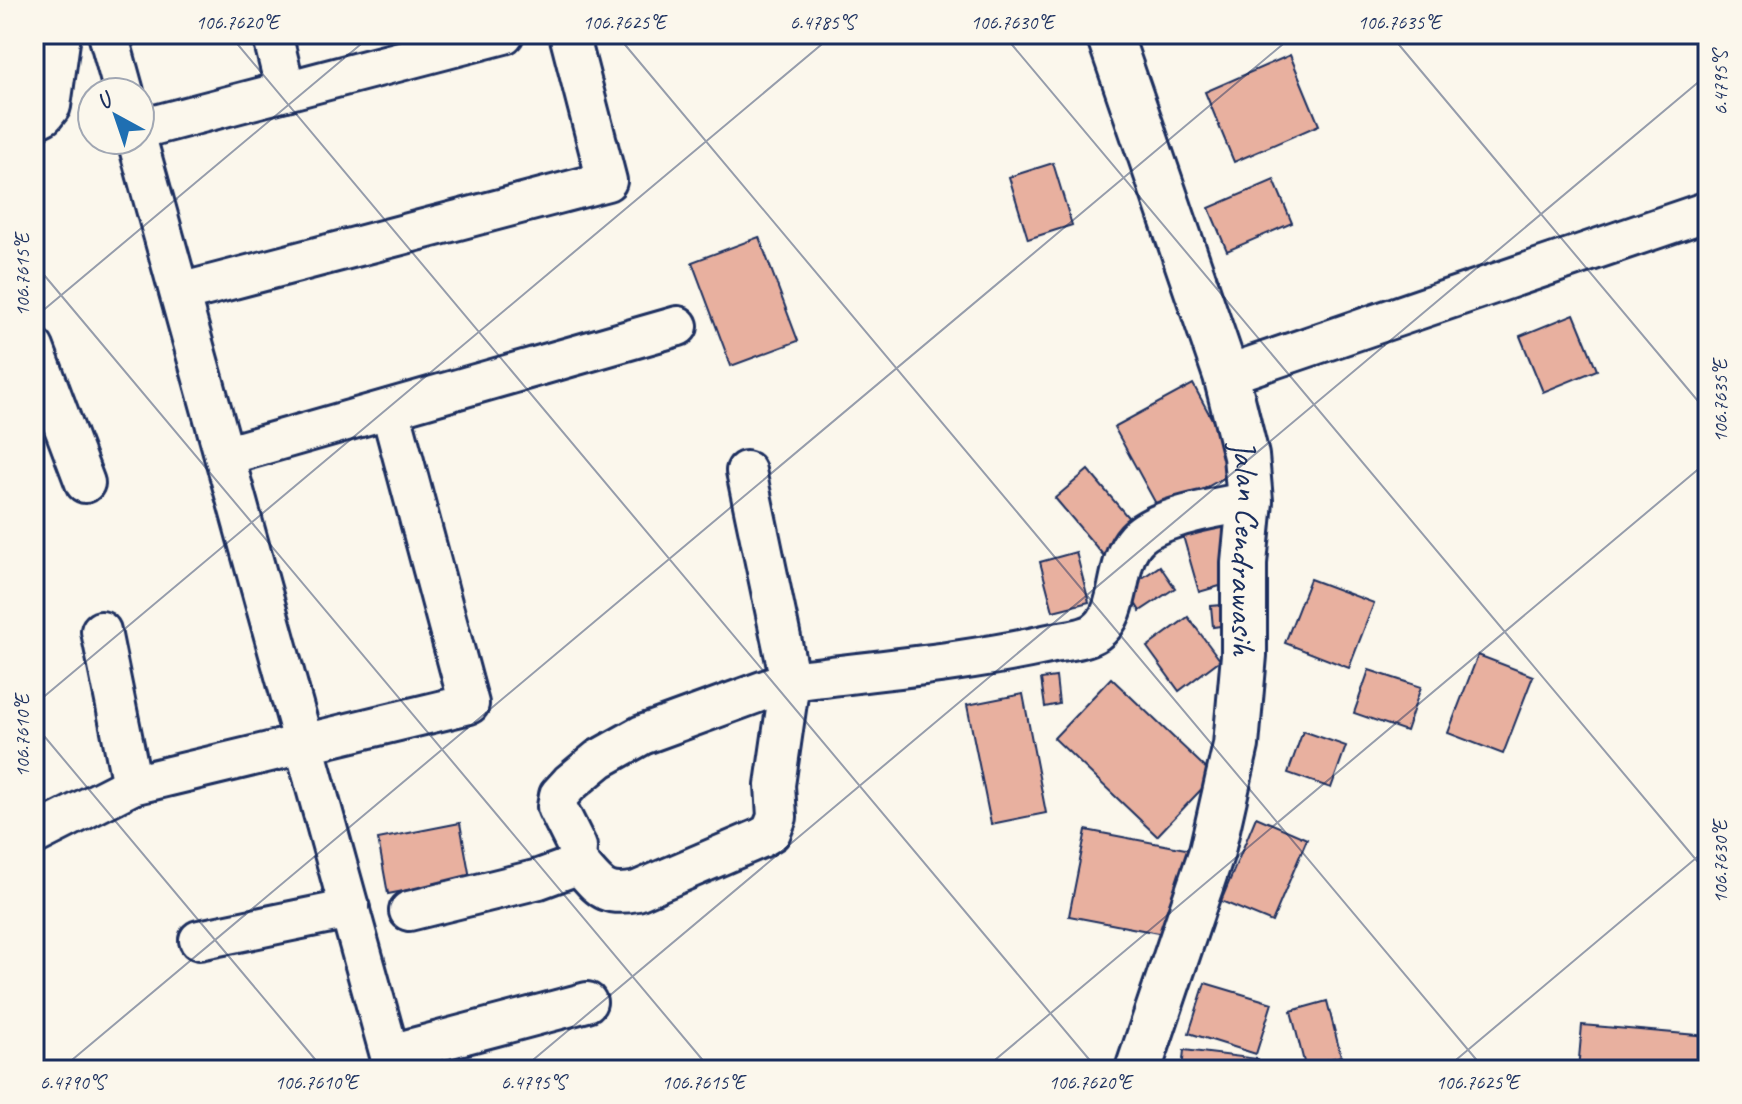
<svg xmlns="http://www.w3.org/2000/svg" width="1742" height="1104" font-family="Caveat,sans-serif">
  <rect width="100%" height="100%" fill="#fbf7ec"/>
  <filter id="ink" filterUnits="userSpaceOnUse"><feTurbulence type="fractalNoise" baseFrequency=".0125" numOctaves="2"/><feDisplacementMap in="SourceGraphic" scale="16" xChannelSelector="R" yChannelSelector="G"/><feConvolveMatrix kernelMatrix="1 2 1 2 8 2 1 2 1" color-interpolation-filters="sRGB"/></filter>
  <g filter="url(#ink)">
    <!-- building -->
    <g fill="#e8b09f" stroke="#1b2f5e" stroke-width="2">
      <polygon points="1290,55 1319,125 1234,162 1205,92"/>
      <polygon points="1053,163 1072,225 1028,239 1009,177"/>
      <polygon points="1274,180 1292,223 1227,251 1209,208"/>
      <polygon points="759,237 798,341 731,366 692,262"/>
      <polygon points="1574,314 1597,370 1543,392 1520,336"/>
      <polygon points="1193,384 1239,469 1161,513 1114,427"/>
      <polygon points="1088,470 1137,528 1104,556 1055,498"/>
      <polygon points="1226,515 1244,579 1199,592 1181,529"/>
      <polygon points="1076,552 1089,602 1053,611 1040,562"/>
      <polygon points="1160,566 1175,588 1140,611 1126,589"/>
      <polygon points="1310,579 1374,603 1349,668 1285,643"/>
      <polygon points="1234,604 1235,624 1213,627 1211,606"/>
      <polygon points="1188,617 1220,660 1179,691 1147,647"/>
      <polygon points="1478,655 1533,676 1503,754 1448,733"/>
      <polygon points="1369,670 1421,687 1406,731 1354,713"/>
      <polygon points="1056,677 1059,704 1045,707 1041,679"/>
      <polygon points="1111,678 1214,776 1157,836 1054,738"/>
      <polygon points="1023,694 1046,813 991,824 967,705"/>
      <polygon points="1303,731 1346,746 1331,788 1288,773"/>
      <polygon points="1256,817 1307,839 1272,922 1221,901"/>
      <polygon points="460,823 470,878 388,894 378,839"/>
      <polygon points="1086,830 1191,850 1174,936 1069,916"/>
      <polygon points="1205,983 1272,1003 1256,1054 1189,1033"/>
      <polygon points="1327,1001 1341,1056 1305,1066 1291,1011"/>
      <polygon points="1582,1025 1708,1036 1708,1070 1578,1070"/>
      <polygon points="1184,1050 1258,1059 1256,1070 1182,1070"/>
    </g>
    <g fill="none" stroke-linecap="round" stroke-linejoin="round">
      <defs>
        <g id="street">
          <polyline points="108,34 124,92"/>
          <polyline points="272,34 286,91"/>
          <polyline points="34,120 44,115 51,106 61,34"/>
          <polyline points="140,129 504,34"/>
          <polyline points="137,140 394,1070"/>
          <polyline points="180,293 607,181 569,34"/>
          <polyline points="34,348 85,483"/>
          <polyline points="1226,375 1708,211"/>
          <polyline points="224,456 678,326"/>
          <polyline points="101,631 132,785"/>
          <polyline points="34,835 132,785 469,704 390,409"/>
          <path d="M576,861c24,25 25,37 61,30l124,-53 10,-6 6,-15 -2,-32 15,-104c87,-11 174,-18 259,-37 14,-3 35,-4 47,-12 28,-20 17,-68 40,-93 21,-23 83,-31 114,-38"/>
          <polyline points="409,911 539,879 569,868 576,861 577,847 557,807 559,795 570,783 599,759 642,735 790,681 746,471"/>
          <polyline points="199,940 350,909"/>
          <polyline points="390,1054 587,1002"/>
        </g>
        <g id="secondary">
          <path id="s1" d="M1109,34l117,341 20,81 4,45 -6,62v92l-8,90 -24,106 -74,219"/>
        </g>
      </defs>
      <!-- street casing -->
      <use href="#street" stroke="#1b2f5e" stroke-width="44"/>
      <!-- secondary casing -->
      <use href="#secondary" stroke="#1b2f5e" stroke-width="50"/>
      <!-- street -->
      <use href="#street" stroke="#fbf7ec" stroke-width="38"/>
      <!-- secondary -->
      <use href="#secondary" stroke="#fbf7ec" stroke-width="44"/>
    </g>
  </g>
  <!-- ticks -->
  <path fill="none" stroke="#1b2f5e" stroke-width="2" stroke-opacity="0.45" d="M229,34l869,1036M616,34l869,1036M1003,34l705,840M1390,34l318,379M34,263l677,807M34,318l339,-284M34,705l800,-671M34,724l290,346M60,1070l1235,-1036M521,1070l1187,-996M983,1070l725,-609M1444,1070l264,-222"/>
  <g text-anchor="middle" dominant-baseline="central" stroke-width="8" stroke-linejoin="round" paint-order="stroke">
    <!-- street labels -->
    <g font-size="34" fill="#1b2f5e" stroke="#fbf7ec">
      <text stroke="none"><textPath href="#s1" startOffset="536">Jalan Cendrawasih</textPath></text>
    </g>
  </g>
  <!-- margin -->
  <rect width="1742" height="1104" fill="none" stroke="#fbf7ec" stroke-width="88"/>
  <!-- north arrow -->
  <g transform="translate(116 116) rotate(320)"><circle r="38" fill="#fbf7ec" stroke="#a1a7b3" stroke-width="2"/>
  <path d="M0-6L14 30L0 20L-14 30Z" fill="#1f6fb2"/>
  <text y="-12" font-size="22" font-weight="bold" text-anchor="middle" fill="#1b2f5e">U</text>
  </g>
  <rect x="44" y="44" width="1654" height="1016" fill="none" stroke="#1b2f5e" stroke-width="3"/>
  <g font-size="20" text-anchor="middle" fill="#1b2f5e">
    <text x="237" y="29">106.7620°E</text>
    <text x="624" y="29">106.7625°E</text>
    <text x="822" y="29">6.4785°S</text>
    <text x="1012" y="29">106.7630°E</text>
    <text x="1399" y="29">106.7635°E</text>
    <text transform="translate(1720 83) rotate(-90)" y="7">6.4795°S</text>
    <text transform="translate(22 275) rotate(-90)" y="7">106.7615°E</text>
    <text transform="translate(1720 401) rotate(-90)" y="7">106.7635°E</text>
    <text transform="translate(22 736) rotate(-90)" y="7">106.7610°E</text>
    <text transform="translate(1720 862) rotate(-90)" y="7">106.7630°E</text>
    <text x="72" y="1089">6.4790°S</text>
    <text x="316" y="1089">106.7610°E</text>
    <text x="533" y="1089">6.4795°S</text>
    <text x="703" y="1089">106.7615°E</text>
    <text x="1090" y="1089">106.7620°E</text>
    <text x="1477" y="1089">106.7625°E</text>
  </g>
</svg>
